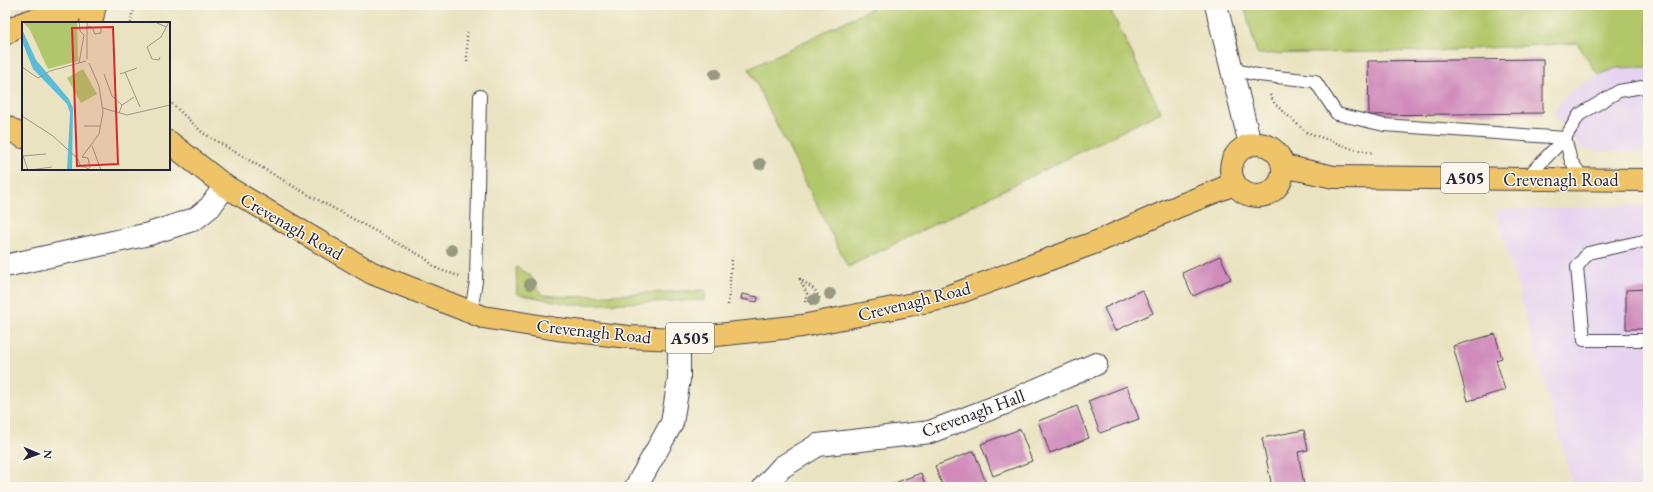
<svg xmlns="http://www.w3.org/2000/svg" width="1653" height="492" font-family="'EB Garamond',serif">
  <rect width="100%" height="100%" fill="#fbf7ec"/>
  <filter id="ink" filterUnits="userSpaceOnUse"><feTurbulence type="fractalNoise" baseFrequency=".025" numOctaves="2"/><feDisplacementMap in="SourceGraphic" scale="8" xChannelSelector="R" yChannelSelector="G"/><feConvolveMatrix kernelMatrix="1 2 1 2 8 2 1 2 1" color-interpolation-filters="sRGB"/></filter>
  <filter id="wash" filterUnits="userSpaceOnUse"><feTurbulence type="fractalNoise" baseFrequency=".012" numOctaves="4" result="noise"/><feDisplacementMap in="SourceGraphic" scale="16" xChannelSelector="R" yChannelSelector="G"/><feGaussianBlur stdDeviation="0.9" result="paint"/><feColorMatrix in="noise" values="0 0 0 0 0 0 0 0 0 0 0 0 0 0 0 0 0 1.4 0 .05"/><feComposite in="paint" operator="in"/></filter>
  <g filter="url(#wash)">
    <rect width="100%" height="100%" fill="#eae3c1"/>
    <!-- built -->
    <g fill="#e6d3f0">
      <polygon points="1648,67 1648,153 1583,150 1553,113 1566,95 1598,75 1617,68"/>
      <polygon points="1644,205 1648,210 1648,487 1573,487 1496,210"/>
    </g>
    <!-- green -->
    <g fill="#b2c76b" stroke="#6a7453">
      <polygon points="878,5 1108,5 1161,112 848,267 749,69"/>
      <polygon points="1244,5 1648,5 1648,67 1617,68 1598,75 1577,43 1435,51 1257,54"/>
      <polygon points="516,267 530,275 542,295 569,297 705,290 705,300 575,305 517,294"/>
    </g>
    <g id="blocks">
      <!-- building -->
      <g fill="#d08bbb">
        <polygon points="1543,59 1543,113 1369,115 1368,61"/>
        <polygon points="1220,256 1231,279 1193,296 1182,273"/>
        <polygon points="1648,289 1648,329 1626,329 1626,290"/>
        <polygon points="1142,290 1153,313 1115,331 1104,308"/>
        <polygon points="742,294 758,297 757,302 741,299"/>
        <polygon points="1495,334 1502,358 1496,360 1505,390 1468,401 1453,346"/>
        <polygon points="1127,386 1139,419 1100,433 1088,401"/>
        <polygon points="1077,406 1089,438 1050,453 1038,421"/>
        <polygon points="1020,429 1032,461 993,476 981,444"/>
        <polygon points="1304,430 1308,450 1298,452 1304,485 1293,487 1272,487 1262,438"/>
        <polygon points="974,451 986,483 977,487 943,487 935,466"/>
        <polygon points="921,473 926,487 884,487"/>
      </g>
    </g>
  </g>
  <g filter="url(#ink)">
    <use href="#blocks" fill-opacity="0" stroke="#403f4f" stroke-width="1"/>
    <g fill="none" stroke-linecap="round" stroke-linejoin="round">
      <defs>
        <g id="lane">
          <polyline points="1231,69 1258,75 1315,81 1337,114 1384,125 1565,138"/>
          <polyline points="1565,138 1571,161 1584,179"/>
          <polyline points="1525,179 1565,138 1579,115 1619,91 1648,86"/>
          <polyline points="471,312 476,281 480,96"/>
          <polyline points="1647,340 1584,340 1577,267 1588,253 1648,240"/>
        </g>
        <g id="street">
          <polyline points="1216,5 1250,144"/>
          <polyline points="5,266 149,234 195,219 210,207 225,186"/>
          <polyline points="636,487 672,423 679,379 679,339"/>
          <polyline points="764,487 782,467 818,445 930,432 1008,402 1096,364"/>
        </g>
        <g id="highway">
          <polyline points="58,20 83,5"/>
          <polyline points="91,23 95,5"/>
          <path d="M5,34c18,-14 41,-21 63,-11"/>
          <polyline points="5,126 23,137"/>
          <polyline points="169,142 225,186 372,273 483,317 557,329 629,337 679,339 802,326 944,298 1099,241 1179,206 1234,184"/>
          <circle cx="1257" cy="170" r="26"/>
          <polyline points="1283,166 1334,177 1648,180"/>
        </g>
      </defs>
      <!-- lane casing -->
      <use href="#lane" stroke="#403f4f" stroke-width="14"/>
      <!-- street casing -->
      <use href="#street" stroke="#403f4f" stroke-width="24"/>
      <!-- highway casing -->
      <use href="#highway" stroke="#403f4f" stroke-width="24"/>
      <!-- path -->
      <g stroke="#403f4f" stroke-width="2.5" stroke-dasharray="1 3" stroke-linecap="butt">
        <polyline points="131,23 132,13 138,5"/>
        <polyline points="467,61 467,31"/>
        <polyline points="1270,95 1275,104 1306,132 1353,149 1374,153"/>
        <polyline points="169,101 203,133 298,189 425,258 437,269 459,276"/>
        <polyline points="805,302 807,294 800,279 815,290 820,299"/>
        <polyline points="728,305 732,257"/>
      </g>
      <!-- lane -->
      <use href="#lane" stroke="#fff" stroke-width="12"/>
      <!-- street -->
      <use href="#street" stroke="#fff" stroke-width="22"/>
      <!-- highway -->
      <use href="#highway" stroke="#efc469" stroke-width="22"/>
    </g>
    <!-- trees -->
    <g fill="#989981">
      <circle cx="715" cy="74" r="6"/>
      <circle cx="760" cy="164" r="6"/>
      <circle cx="452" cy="250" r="6"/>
      <circle cx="530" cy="284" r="6"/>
      <circle cx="830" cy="294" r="6"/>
      <circle cx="814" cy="300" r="6"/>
    </g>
  </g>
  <g text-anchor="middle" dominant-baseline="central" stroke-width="3" stroke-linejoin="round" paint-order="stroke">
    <!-- shield labels -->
    <g fill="#fbf7ec" stroke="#636270" stroke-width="1">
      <rect x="1441" y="163" width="48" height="30" rx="3"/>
      <rect x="666" y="323" width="48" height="30" rx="3"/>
    </g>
    <g font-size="17" font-weight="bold" fill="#22223b">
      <text x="1465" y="178">A505</text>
      <text x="690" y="338">A505</text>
    </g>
    <!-- street labels -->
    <g font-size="18" fill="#22223b" stroke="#fbf7ec">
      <text x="1561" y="179">Crevenagh Road</text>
      <text transform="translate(292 226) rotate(30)">Crevenagh Road</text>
      <text transform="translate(914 301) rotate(-14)">Crevenagh Road</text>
      <text transform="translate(594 331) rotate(6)">Crevenagh Road</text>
      <text transform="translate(973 413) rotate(-20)">Crevenagh Hall</text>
    </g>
  </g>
  <!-- overview -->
  <g transform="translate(22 22)">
    <rect width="148" height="148" fill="#eae3c1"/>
    <path d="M1,0h54l1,39 -30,8 -18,-39zM61,47l14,25 -16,9 -14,-25z" fill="#b2c76b"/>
    <path d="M0,7l14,31 33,39 4,9 -1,62h-5l3,-57 -3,-9 -34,-35 -11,-28z" fill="#5abdd8"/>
    <path fill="none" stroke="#9a968b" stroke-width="1" d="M57,0l1,9 4,4M65,0v37M133,0l11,5M65,4l5,1 3,7 6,-1v-5M138,35l-1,3 -7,-1 -5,-12 14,-10 8,-15M57,41l5,-28M0,45l16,11 12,-7 36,-10M103,50l15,35M82,52l8,22 10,9M98,52l17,-6M81,86l24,7 43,-10M97,91l3,-8 12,-8M0,94l31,20 25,23 2,6 11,5M62,104h17M70,124l9,24M0,134l24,-2M1,134l5,14M60,135l17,-23 4,-22 -4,-26 -10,-23M60,135l6,1 2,10M8,148l22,-3"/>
    <path fill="#d62828" fill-opacity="0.15" stroke="#d62828" stroke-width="2" d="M91,5l5,137 -41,2 -5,-138z"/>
    <rect width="148" height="148" fill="none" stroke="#22223b" stroke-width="2"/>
  </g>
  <!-- margin -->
  <rect width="1653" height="492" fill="none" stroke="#fbf7ec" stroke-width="20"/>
  <!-- north arrow -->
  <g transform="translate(38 454) rotate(92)" stroke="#fbf7ec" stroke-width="3" paint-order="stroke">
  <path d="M0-3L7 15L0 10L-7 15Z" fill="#22223b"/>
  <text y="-6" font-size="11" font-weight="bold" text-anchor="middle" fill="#22223b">N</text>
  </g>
</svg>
